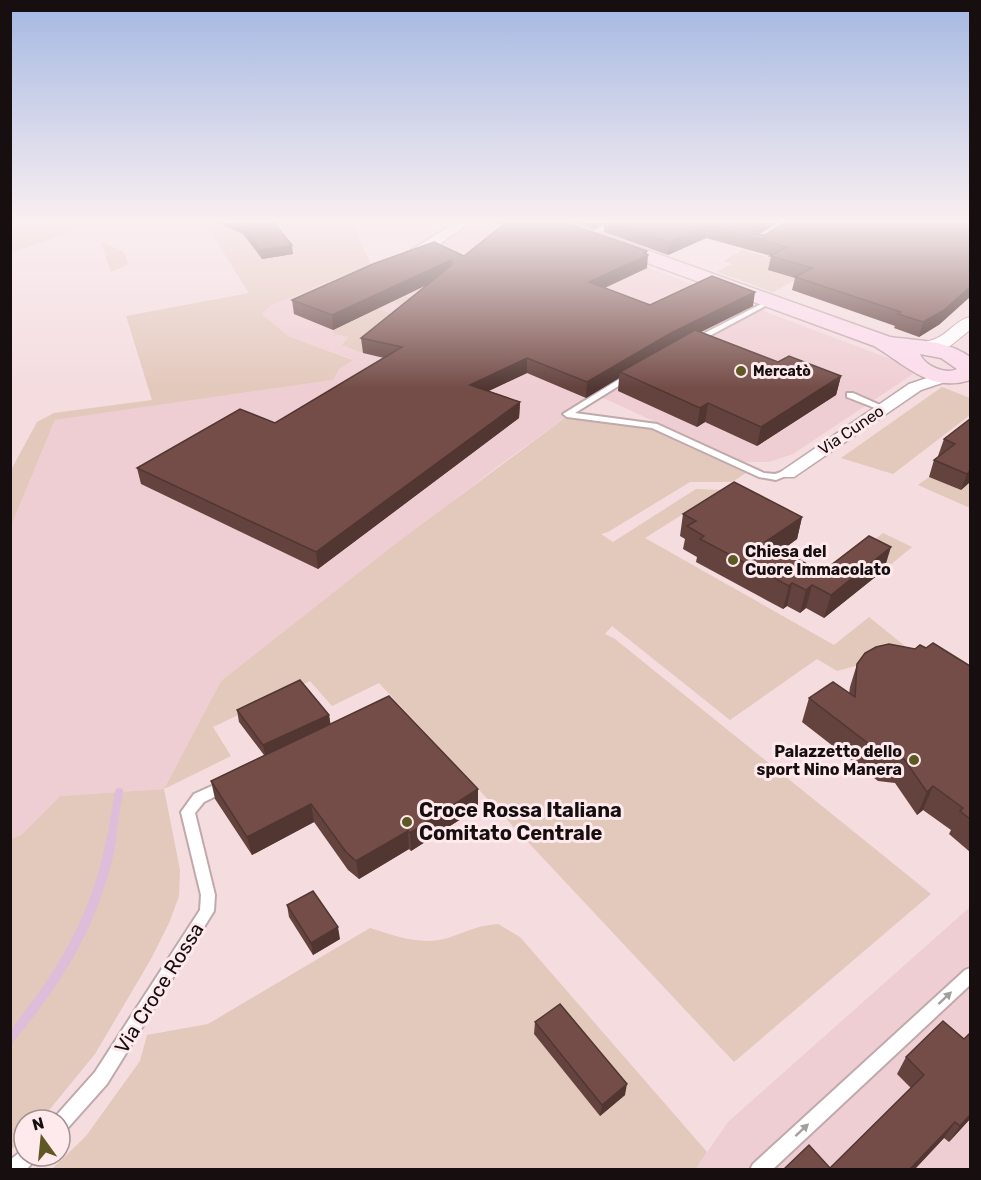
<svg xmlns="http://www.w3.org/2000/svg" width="981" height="1180" font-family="Rubik,sans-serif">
  <rect width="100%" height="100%" fill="#f4dcdf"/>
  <!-- built -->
  <g fill="#efced3">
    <polygon points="458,223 477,223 500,232 529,223 904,364 913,374 793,454 769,462 743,462 601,397 565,418 497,467 221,681 164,789 60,796 21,835 11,839 11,526 55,420 333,380 339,369 352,359 288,336 262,314 270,306 344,275 423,247"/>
    <polygon points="970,907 970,1169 695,1170 728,1122"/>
  </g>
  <!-- green -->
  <g fill="#e3c8bc">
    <polygon points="24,223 96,223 11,253 11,227"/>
    <polygon points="194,223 351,223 372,266 344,275 270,306 262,314 288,336 353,360 339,369 333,380 55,420 11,526 11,470 37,422 54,413 152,400 126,316 249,293 208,228 199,230"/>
    <polygon points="101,242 123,251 129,264 111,272"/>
    <polygon points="743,250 813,270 773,292 717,272 732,264 723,261"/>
    <polygon points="405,296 423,303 363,353 342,345 349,337 334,334 333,330 377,309 393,314 405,307 392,302"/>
    <polygon points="942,387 970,398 970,415 893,474 841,458"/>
    <polygon points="565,418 648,428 746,473 732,482 690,482 608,532 601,534 613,542 696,489 721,490 645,538 834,645 869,617 911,651 837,671 817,659 730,720 612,626 605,634 615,639 931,894 734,1062 379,683 332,706 310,681 213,727 231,756 164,789 180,870 179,896 169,923 151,959 95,1054 41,1120 24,1120 24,1137 11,1150 11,839 21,835 60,796 164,789 221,681 398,542"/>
    <polygon points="929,477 961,490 970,482 970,508 918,485"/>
    <polygon points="883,533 912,547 884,570 855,555"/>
    <path d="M498,924l22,13 187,215 -12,18h-644l35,-34 54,-75 7,-26 61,-11 162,-96c26,8 51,18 78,10 17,-6 31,-13 50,-14z"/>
  </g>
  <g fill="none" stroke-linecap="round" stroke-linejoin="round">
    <!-- stream-far1 -->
    <polyline stroke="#debdda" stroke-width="8" points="111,839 119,792"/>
    <!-- stream -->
    <path stroke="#debdda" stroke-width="10" d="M10,1038c51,-61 87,-121 102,-201"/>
    <defs>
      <g id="service">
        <polygon points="611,223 619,223 590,236 585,235"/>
        <polygon points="771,299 774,301 773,302 698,342 691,340"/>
        <polygon points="626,375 632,375 633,377 575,413 657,424 764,473 775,474 788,470 793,473 776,480 759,477 652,428 567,417 563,414"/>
        <polygon points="847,393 853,393 887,408 883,410 880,410 847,397"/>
        <polygon points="225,780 230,781 231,785 230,789 204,802 195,813 215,895 214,911 107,1084 66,1130 60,1132 60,1120 53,1120 54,1118 95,1072 200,910 201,895 181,812 194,794"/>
        <polygon points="970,968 970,985 772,1170 750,1170 753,1164 965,970"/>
        <polygon points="24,1149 24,1156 36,1156 33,1162 26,1170 10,1170 10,1160"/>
      </g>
      <g id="minor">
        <polygon points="455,223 469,223 433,249 409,259 403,255"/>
        <polygon points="945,372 951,374 953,377 951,380 921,390 794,477 782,477 779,473 909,384"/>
      </g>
      <path id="tertiary" d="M970,317v13l-20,16 -24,7 -9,-6c5,-6 11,-5 18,-8 13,-5 21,-19 35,-22z"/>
      <path id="secondary" d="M546,223h25l319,114c28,4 57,3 80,20v23c-39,13 -64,-15 -96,-34l-325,-119zM920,354l21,4 16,11c-12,6 -32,-3 -37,-15z"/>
    </defs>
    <!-- service casing -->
    <use href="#service" stroke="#c0a9ac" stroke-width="4"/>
    <!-- minor casing -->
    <use href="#minor" stroke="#c0a9ac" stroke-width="3"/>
    <!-- tertiary casing -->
    <use href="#tertiary" stroke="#c0a9ac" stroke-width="2"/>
    <!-- secondary casing -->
    <use href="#secondary" stroke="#c0a9ac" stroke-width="3"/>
    <!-- service -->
    <use href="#service" fill="#fff" fill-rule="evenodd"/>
    <!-- minor -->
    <use href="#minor" fill="#fff" fill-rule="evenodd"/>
    <!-- tertiary -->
    <use href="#tertiary" fill="#fff" fill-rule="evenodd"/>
    <!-- secondary -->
    <use href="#secondary" fill="#fcdcec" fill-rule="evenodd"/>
  </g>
  <!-- wall -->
  <g fill="#64423e">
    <polygon points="218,223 274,223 293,254 262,259 243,234"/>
    <polygon points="497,223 567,223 647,254 647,268 605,288 650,305 753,306 701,332 778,362 841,376 836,395 757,446 705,422 697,427 618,391 619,378 586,398 527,373 488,391 520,402 519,418 318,569 141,484 137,468 275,423 384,358 363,353 361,338 429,284 333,330 294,314 292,300 464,256 503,225"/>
    <polygon points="578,223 777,223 758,235 765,235 940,324 919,337 894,328 895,326 792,290 795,278 768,270 771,256 706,238 668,255 604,232 604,224 593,229"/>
    <polygon points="970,419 970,482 961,490 929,477 934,460 939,456 938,456 944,439"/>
    <polygon points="683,514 802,517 797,539 781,551 822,572 884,570 824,618 806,608 800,613 787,606 783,609 696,562 697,557 683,549 685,539 680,536"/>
    <polygon points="926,648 970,666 970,852 949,834 951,830 923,810 917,815 895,783 878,781 802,722 809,698 849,694 850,687 857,664 915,649"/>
    <polygon points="237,710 329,715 330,724 478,789 478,808 411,851 409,849 359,879 348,870 314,822 252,855 215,799 211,781 264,755 239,722"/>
    <polygon points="287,905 340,939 313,955 289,917"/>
    <polygon points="535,1022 625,1095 600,1116 534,1034"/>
    <polygon points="970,1033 970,1119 949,1142 944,1138 914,1170 783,1170 830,1168 911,1088 897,1074 906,1057 964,1039"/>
  </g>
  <!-- shaded-wall -->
  <g fill="#513632">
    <polygon points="594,223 604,223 593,229"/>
    <polygon points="758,223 777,223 752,238 754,225"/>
    <polygon points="708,225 706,238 668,255 669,242"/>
    <polygon points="292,245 293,254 262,259 260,250"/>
    <polygon points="647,251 647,255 648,255 647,268 588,295 589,282"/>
    <polygon points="451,260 451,273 333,330 332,315"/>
    <polygon points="970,287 970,297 940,324 919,337 923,322"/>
    <polygon points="755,292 753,306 620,372 619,378 586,398 587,382 671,333"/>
    <polygon points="527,358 527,373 470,400 470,385"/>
    <polygon points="841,376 836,395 757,446 761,427"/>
    <polygon points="520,402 519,418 318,569 316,552"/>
    <polygon points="708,403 705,422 697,427 700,408"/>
    <polygon points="970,471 970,482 961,490 967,474"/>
    <polygon points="802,517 797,539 761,565 765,542"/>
    <polygon points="891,547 884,570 824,618 831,595"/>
    <polygon points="792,583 787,606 783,609 789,586"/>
    <polygon points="812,585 806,608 800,613 806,590"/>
    <polygon points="329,715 331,727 266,758 263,745"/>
    <polygon points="933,786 923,810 917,815 927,792"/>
    <polygon points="478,789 478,808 411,851 410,833"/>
    <polygon points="311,804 314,822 252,855 247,837"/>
    <polygon points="408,831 409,849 359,879 356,861"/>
    <polygon points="338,927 340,939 313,955 311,943"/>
    <polygon points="627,1084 625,1095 600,1116 602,1105"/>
    <polygon points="970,1115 970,1119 949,1142 960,1126"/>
    <polygon points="955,1122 944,1138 914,1170 909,1170"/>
  </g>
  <!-- building -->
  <g fill="#744d48" stroke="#513632" stroke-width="1.5">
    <polygon points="237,223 274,223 292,245 260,250 241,225"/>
    <polygon points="509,223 567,223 647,251 644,253 648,255 589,282 650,305 712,276 755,292 671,333 587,382 527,358 470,385 520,402 316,552 137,468 240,409 275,423 402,347 361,338 453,264 451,260 332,315 292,300 373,264 434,242 464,256 503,225"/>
    <polygon points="615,223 758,223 754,225 754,234 765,235 783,223 970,223 970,287 944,310 923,322 898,314 901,312 795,277 812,268 770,256 787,247 708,225 669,242"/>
    <polygon points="695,330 778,362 789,356 841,376 761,427 708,403 700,408 620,372"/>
    <polygon points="970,419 970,471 967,474 934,460 955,444 944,439"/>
    <polygon points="734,482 802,517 765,542 822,572 869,536 891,547 831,595 812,585 806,590 792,583 789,586 700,539 704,536 687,526 696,521 683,514"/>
    <polygon points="933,643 970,666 970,819 960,811 963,808 933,786 927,792 904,759 886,757 809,698 833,682 855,697 857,664 865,653 876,647 889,644 915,649 920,645 926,648"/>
    <polygon points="300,680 329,715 263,745 237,710"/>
    <polygon points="389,696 478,789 410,833 408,831 356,861 346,852 311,804 247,837 211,781"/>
    <polygon points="313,891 338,927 311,943 287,905"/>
    <polygon points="560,1004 627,1084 602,1105 535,1022"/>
    <polygon points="943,1021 964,1039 970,1033 970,1115 960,1126 955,1122 909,1170 783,1170 809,1145 830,1168 924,1075 906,1057"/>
  </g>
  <!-- one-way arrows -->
  <defs><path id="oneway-solid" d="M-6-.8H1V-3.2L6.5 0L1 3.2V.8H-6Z" transform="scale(1.5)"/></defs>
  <g fill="#a29f9f">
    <use href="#oneway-solid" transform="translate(945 998) rotate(-43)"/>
    <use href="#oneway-solid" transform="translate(802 1130) rotate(-43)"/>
  </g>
  <!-- sky -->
  <linearGradient id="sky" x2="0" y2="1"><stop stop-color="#a4b8e2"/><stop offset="0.57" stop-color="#faeff1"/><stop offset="1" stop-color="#faeff1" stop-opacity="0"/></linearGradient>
  <rect width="981" height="388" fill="url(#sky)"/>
  <!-- markers -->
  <g fill="#5e5824" stroke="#feeaed" stroke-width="2">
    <circle cx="741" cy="371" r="6"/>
    <circle cx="733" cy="560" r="6"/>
    <circle cx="914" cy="760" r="6"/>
    <circle cx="407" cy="822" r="6"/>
  </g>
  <g text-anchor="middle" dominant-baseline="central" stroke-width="6" stroke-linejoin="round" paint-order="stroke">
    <!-- far-poi labels -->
    <g font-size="14" font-weight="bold" fill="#160e0f" stroke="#feeaed" text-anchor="start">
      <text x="753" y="371">Mercatò</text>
    </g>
    <!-- street labels -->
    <g font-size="16" fill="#160e0f" stroke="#feeaed">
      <text transform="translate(851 430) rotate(-34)">Via Cuneo</text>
    </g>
    <!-- poi labels -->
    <g font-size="16" font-weight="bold" fill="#160e0f" stroke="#feeaed" text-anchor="start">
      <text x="745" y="551">Chiesa del<tspan x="745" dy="18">Cuore Immacolato</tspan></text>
      <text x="902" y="751" text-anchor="end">Palazzetto dello<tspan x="902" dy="18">sport Nino Manera</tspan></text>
    </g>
    <!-- near-poi labels -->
    <g font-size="20" font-weight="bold" fill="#160e0f" stroke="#feeaed" text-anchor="start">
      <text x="419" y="810">Croce Rossa Italiana<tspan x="419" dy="23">Comitato Centrale</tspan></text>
    </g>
    <!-- near-street labels -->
    <g font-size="20" fill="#160e0f" stroke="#feeaed">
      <text transform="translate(159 988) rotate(-58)">Via Croce Rossa</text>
    </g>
  </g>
  <!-- border -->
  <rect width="981" height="1180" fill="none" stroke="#160e0f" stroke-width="24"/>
  <!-- north arrow -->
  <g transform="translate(42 1138) rotate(345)"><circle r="28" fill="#feeaed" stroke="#a19294" stroke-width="1.5"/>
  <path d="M0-4.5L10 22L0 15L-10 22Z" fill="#5e5824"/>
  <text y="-9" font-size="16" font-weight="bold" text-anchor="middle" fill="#160e0f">N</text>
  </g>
</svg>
